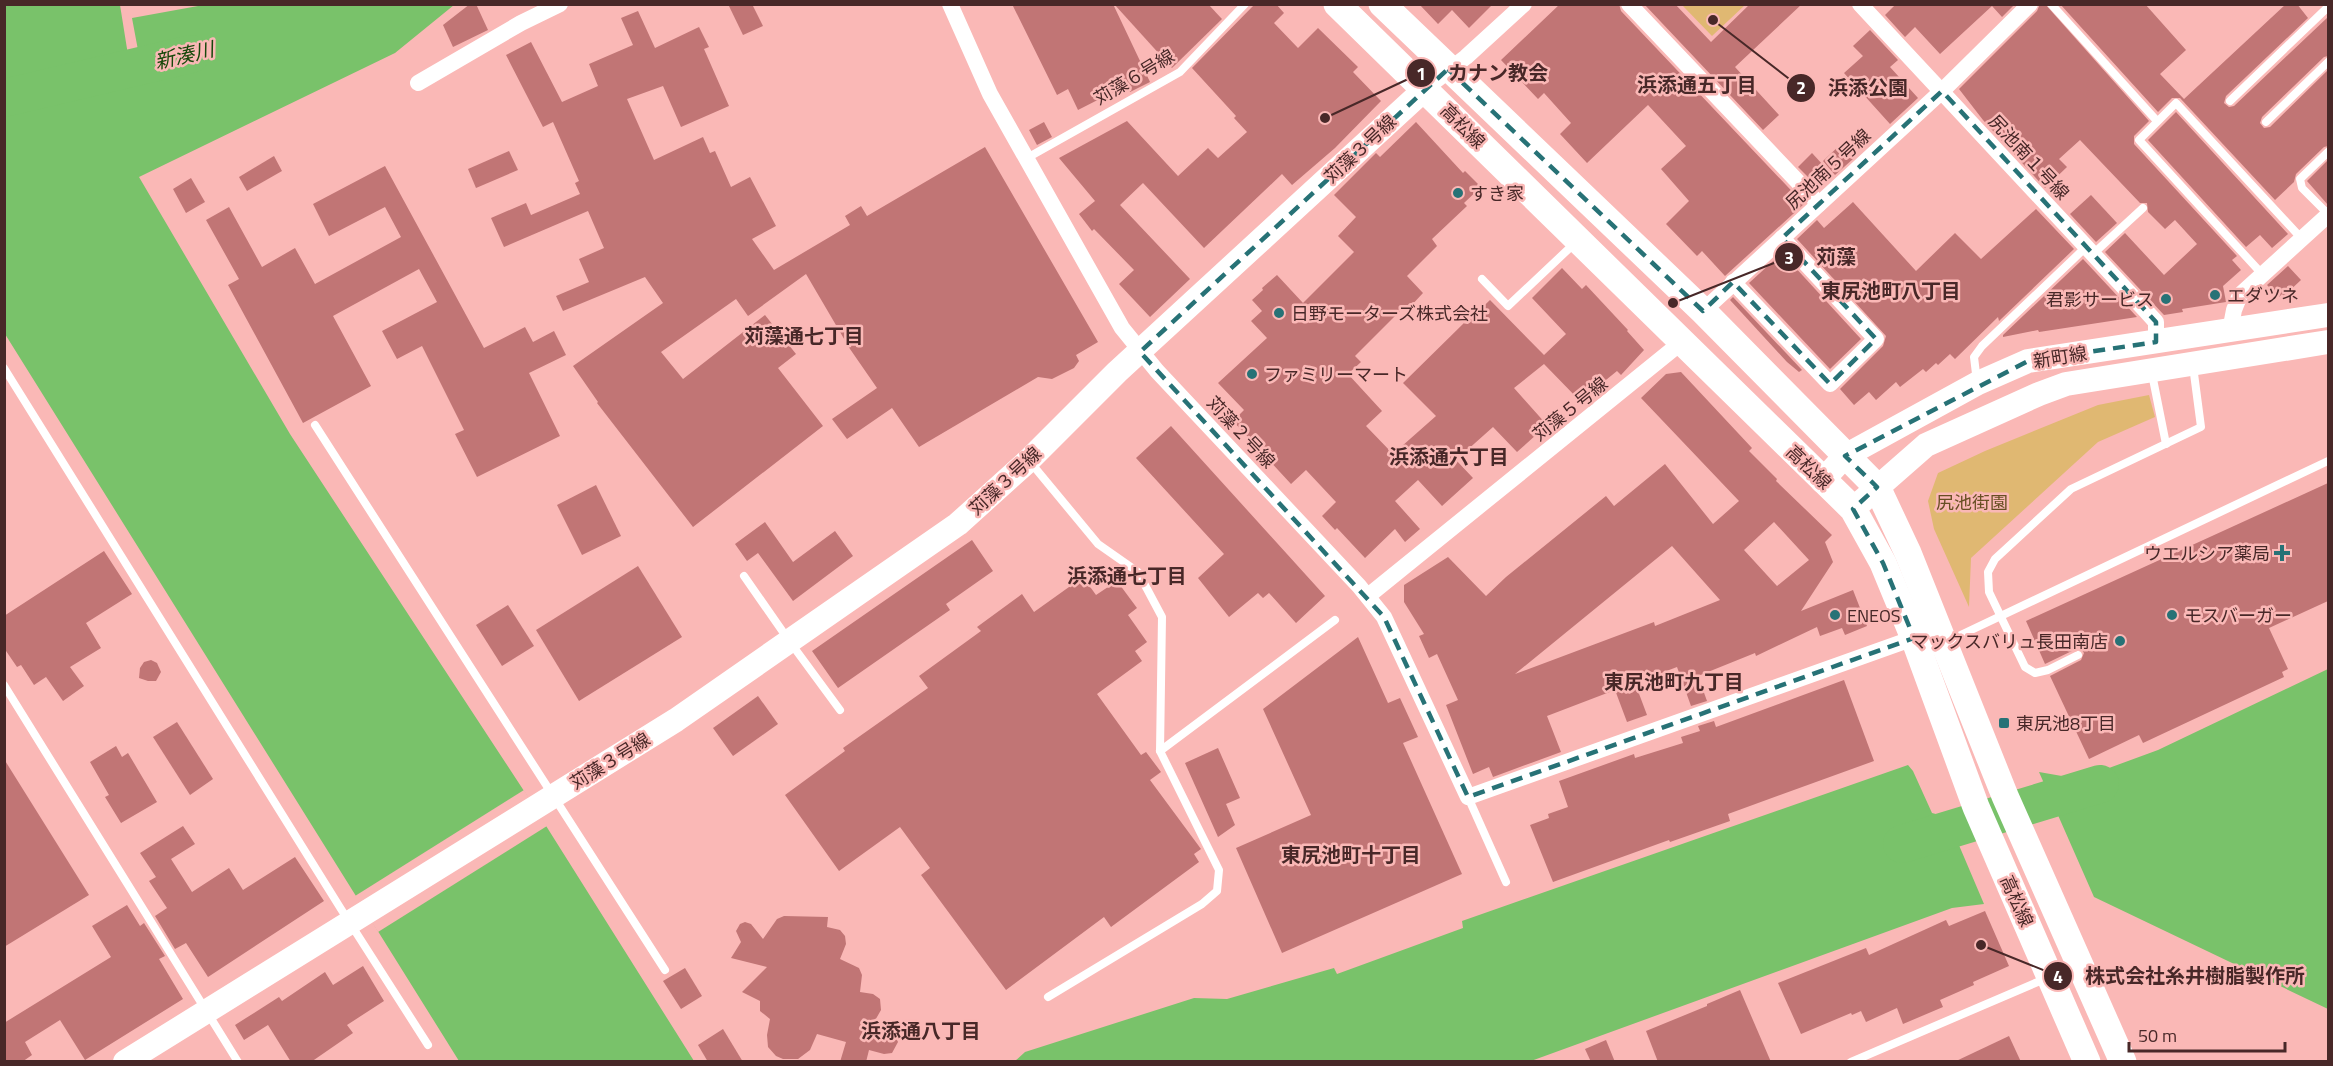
<svg xmlns="http://www.w3.org/2000/svg" width="2333" height="1066" font-family="'Titillium Web','Noto Sans JP',sans-serif">
  <rect width="100%" height="100%" fill="#fab8b6"/>
  <!-- green -->
  <g fill="#e0b872">
    <polygon points="1682,5 1745,5 1712,36"/>
    <polygon points="2149,395 2155,417 2098,442 1971,558 1969,607 1934,529 1928,501 1938,473 1985,451 2098,405"/>
  </g>
  <!-- water -->
  <g fill="#79c26a">
    <polygon points="209,4 454,5 395,53 139,177 290,434 526,794 694,1061 459,1061 5,334 5,5 120,5 132,80 143,77 132,18"/>
    <polygon points="2328,669 2328,1009 2094,897 2039,772 2079,779 2158,750"/>
    <polygon points="1908,765 1913,771 1932,813 1947,817 1984,904 1952,908 1531,1061 1014,1062 1025,1052 1194,998 1227,999 1334,968 1337,974 1463,928 1462,921"/>
  </g>
  <!-- pier -->
  <polygon fill="#fab8b6" points="524,790 547,826 378,932 355,896"/>
  <g fill="none" stroke-linecap="round" stroke-linejoin="round">
    <!-- river -->
    <g stroke="#79c26a" stroke-width="38">
      <polyline points="4,98 191,54"/>
      <polyline points="1902,844 2100,784"/>
    </g>
  </g>
  <!-- building -->
  <g fill="#c17575" fill-rule="evenodd">
    <polygon points="470,4 476,4 488,30 453,47 443,25"/>
    <polygon points="728,4 752,4 763,26 743,35"/>
    <polygon points="1012,4 1113,4 1150,82 1130,92 1127,85 1078,110 1068,89 1057,95"/>
    <polygon points="1114,4 1208,4 1222,19 1172,68"/>
    <polygon points="1255,4 1276,4 1284,13 1274,23 1298,48 1318,28 1358,67 1353,72 1381,101 1335,148 1292,185 1282,174 1204,248 1143,183 1120,205 1190,279 1150,317 1119,284 1134,270 1094,229 1092,231 1079,214 1095,201 1059,158 1127,121 1178,176 1208,148 1218,158 1247,132 1234,118 1236,116 1192,68"/>
    <polygon points="1419,4 1493,4 1469,28 1452,10 1438,24"/>
    <polygon points="1560,4 1619,4 1621,11 1804,204 1725,276 1702,251 1697,256 1666,224 1689,201 1661,169 1686,146 1648,105 1587,163 1560,134 1571,123 1544,93 1538,99 1501,60"/>
    <polygon points="1644,4 1675,4 1711,42 1750,4 1802,4 1735,67 1779,115 1763,130"/>
    <polygon points="1896,4 2015,4 2002,17 1992,6 1940,54 1915,27 1905,37 1885,15"/>
    <polygon points="2040,4 2045,4 2149,121 2134,136 2134,144 2237,256 2232,260 2241,270 2223,286 2226,302 2182,309 2183,312 2164,315 2105,252 2125,233 2164,275 2197,244 2175,220 2165,229 2148,212 2147,203 2140,203 2080,140 2059,159 2067,167 2045,188 1983,120 1959,89 2037,11"/>
    <polygon points="2060,4 2145,4 2186,50 2160,74 2184,99 2286,4 2297,4 2308,18 2226,96 2224,103 2229,107 2234,106 2328,17 2328,56 2324,57 2262,117 2260,123 2264,128 2270,127 2328,70 2328,146 2324,147 2296,174 2294,182 2275,200 2180,98 2172,98 2158,112"/>
    <polygon points="638,11 655,48 699,27 709,47 704,49 729,106 681,127 663,86 627,99 654,160 703,137 710,153 715,151 731,187 750,177 776,226 752,239 774,270 850,225 845,216 861,206 867,216 985,147 1098,342 1076,355 1079,361 1074,368 1052,379 1038,377 919,447 892,408 847,439 832,419 877,388 850,349 806,274 748,316 736,299 661,352 683,379 765,315 796,354 778,368 823,426 693,527 597,403 598,402 573,366 663,303 645,277 563,311 556,296 589,282 579,259 604,248 588,211 504,247 491,218 526,203 531,215 580,194 575,183 579,181 553,122 543,127 506,55 531,42 562,102 598,86 589,64 633,45 621,18"/>
    <polygon points="1870,30 1898,60 1890,67 1918,98 1890,124 1844,73 1863,56 1853,46"/>
    <polygon points="2176,112 2288,234 2272,248 2260,235 2246,247 2148,140"/>
    <polygon points="1044,122 1052,137 1037,145 1029,130"/>
    <polygon points="1416,122 1463,173 1465,171 1481,187 1464,203 1467,206 1432,239 1437,246 1407,276 1423,293 1409,308 1406,305 1355,356 1361,362 1348,374 1382,411 1366,426 1393,454 1436,416 1403,383 1464,323 1465,324 1490,300 1544,355 1566,334 1532,298 1562,268 1582,289 1586,285 1628,330 1627,331 1644,350 1621,375 1617,371 1580,401 1544,364 1514,388 1547,425 1517,452 1493,427 1456,460 1473,478 1442,506 1418,480 1395,501 1420,529 1405,542 1395,529 1365,558 1337,528 1335,530 1322,516 1336,502 1306,470 1291,484 1233,421 1244,410 1218,383 1267,338 1251,321 1262,311 1252,300 1263,290 1262,288 1277,275 1303,303 1354,252 1338,236 1356,217 1334,195 1376,153 1380,157"/>
    <polygon points="1840,145 1853,159 1835,175 1823,161"/>
    <polygon points="509,151 518,170 476,188 468,169"/>
    <polygon points="1812,153 1824,166 1810,179 1798,167"/>
    <polygon points="274,156 282,171 247,191 239,177"/>
    <polygon points="2328,160 2328,205 2307,181"/>
    <polygon points="385,166 484,348 525,327 533,342 554,331 566,355 529,373 560,436 477,477 455,434 464,430 422,346 397,359 382,331 437,302 419,269 333,316 371,386 303,423 228,285 239,279 206,220 229,207 262,267 295,248 315,284 401,237 385,207 329,236 313,204"/>
    <polygon points="191,178 205,202 186,213 173,189"/>
    <polygon points="2091,195 2117,223 2096,242 2070,214"/>
    <polygon points="1853,202 1916,271 1955,233 1981,259 2036,209 2074,249 1999,321 1998,317 1955,359 1950,354 1938,365 1936,363 1926,372 1923,369 1900,387 1896,382 1876,400 1869,392 1854,405 1840,389 1883,346 1886,336 1797,239 1817,220 1824,228"/>
    <polygon points="1782,253 1861,339 1830,369 1749,283"/>
    <polygon points="2083,259 2137,317 2039,332 2038,330 2003,337 2003,335"/>
    <polygon points="2288,266 2301,280 2284,296 2282,294 2279,297 2267,285"/>
    <polygon points="1733,297 1802,370 1799,372 1787,362 1730,300"/>
    <path d="M1681,372l71,76 -3,3 28,28 -1,2 56,54 -7,7 8,20 -32,49 52,-21 14,36 -22,9 -3,-7 -22,8 -3,-9 -61,29 -1,-3 -57,23 9,25 -16,5 -14,-39 -42,16 12,32 -20,7 -12,-32 -68,26 14,36 -68,25 -4,-10 -16,7 -27,-69 12,-5 -21,-46 -8,4 -10,-22 5,-2 -20,-32v-17l44,-28 38,39 20,-19 100,-81 8,10 51,-42 48,60 26,-23 -98,-103 25,-24zM1774,522l35,38 -32,26 -33,-36zM1672,546l48,54 -65,26 -1,-4 -139,52z"/>
    <polygon points="1171,426 1325,596 1296,623 1269,593 1263,598 1258,593 1229,617 1198,578 1224,554 1136,458"/>
    <polygon points="2328,483 2328,601 2269,628 2288,669 2282,672 2284,677 2143,743 2139,735 2089,759 2050,676 2081,660 2084,653 2081,649 2076,649 2045,664 2026,621"/>
    <polygon points="596,485 621,536 582,555 557,505"/>
    <polygon points="765,522 793,562 835,531 853,556 793,601 758,553 747,561 735,544"/>
    <polygon points="972,540 993,571 946,604 950,610 838,688 812,651"/>
    <polygon points="104,551 132,594 86,623 101,648 70,667 84,686 63,701 46,677 34,685 21,665 17,667 4,648 4,616"/>
    <polygon points="638,566 682,637 579,701 536,630"/>
    <polygon points="1083,577 1096,595 1117,581 1137,608 1128,615 1147,642 1135,651 1142,661 1097,694 1141,755 1146,752 1161,772 1150,780 1201,849 1194,854 1199,862 1111,927 1104,917 1006,990 921,875 930,868 900,827 839,871 785,795 845,751 843,748 928,688 919,676 981,631 977,627 1022,594 1034,612"/>
    <polygon points="508,605 534,646 502,666 476,625"/>
    <polygon points="1358,637 1388,703 1400,698 1418,737 1403,743 1462,874 1282,953 1236,848 1311,815 1263,709"/>
    <polygon points="151,660 157,663 161,672 156,681 148,681 139,678 140,668 144,662"/>
    <polygon points="1844,680 1874,761 1728,814 1730,821 1670,842 1669,840 1553,882 1530,825 1549,818 1548,814 1568,807 1559,781 1634,754 1635,758 1683,743 1681,737 1700,731 1698,726 1714,721 1716,727"/>
    <polygon points="758,696 778,724 733,756 713,728"/>
    <polygon points="177,722 213,779 190,795 153,737"/>
    <polygon points="116,746 122,757 128,753 157,802 121,823 105,797 109,795 90,762"/>
    <polygon points="1218,748 1240,798 1226,804 1235,825 1218,837 1185,763"/>
    <polygon points="4,759 89,895 4,947"/>
    <polygon points="183,826 195,844 171,859 192,892 229,868 243,890 295,857 324,901 208,977 186,943 175,949 155,916 167,908 149,881 156,877 140,853"/>
    <polygon points="127,905 140,926 144,923 165,956 159,959 183,999 85,1060 60,1020 25,1042 32,1055 22,1062 4,1062 4,1023 111,957 92,926"/>
    <polygon points="1985,911 2009,966 1973,982 1974,985 1940,1000 1943,1007 1903,1024 1897,1008 1866,1022 1861,1011 1852,1015 1851,1013 1801,1034 1778,983 1866,948 1869,955 1946,920 1949,926"/>
    <polygon points="784,916 828,917 827,927 840,930 845,936 846,944 840,959 859,968 862,975 860,992 873,994 880,999 881,1010 873,1024 895,1035 898,1042 892,1053 884,1054 869,1050 866,1062 840,1062 846,1042 817,1034 810,1050 798,1059 783,1059 776,1056 768,1047 767,1035 770,1019 760,1011 760,1001 742,992 767,967 731,958 741,942 736,931 740,924 745,922 751,924 763,939 777,919"/>
    <polygon points="363,966 384,1001 347,1025 353,1033 311,1062 291,1062 268,1025 244,1040 235,1025 279,997 282,1001 325,972 333,985"/>
    <polygon points="685,968 702,996 681,1009 663,981"/>
    <polygon points="1740,990 1771,1062 1658,1062 1646,1031 1707,1006 1707,1004"/>
    <polygon points="723,1029 743,1062 708,1062 698,1045"/>
    <polygon points="2009,1036 2021,1062 1954,1062"/>
    <polygon points="1606,1040 1615,1062 1591,1062 1585,1049"/>
  </g>
  <g fill="none" stroke-linecap="round" stroke-linejoin="round">
    <!-- lane -->
    <g stroke="#fff" stroke-width="8">
      <polyline points="2051,4 2157,121"/>
      <polyline points="2230,101 2328,7"/>
      <polyline points="2266,122 2328,62"/>
      <polyline points="2328,152 2300,179 2302,188 2328,214"/>
      <polyline points="1027,158 1180,72 1245,4"/>
      <polyline points="2093,254 2143,208"/>
      <polyline points="2263,275 2139,140 2176,103 2302,239"/>
      <polyline points="1482,279 1508,306 1576,242"/>
      <polyline points="4,368 341,909 428,1045"/>
      <polyline points="2152,374 2166,444"/>
      <polyline points="1977,382 1974,357 1982,346 2086,247"/>
      <polyline points="315,425 665,970"/>
      <polyline points="1031,463 1098,544 1138,572 1162,617 1160,751 1219,870 1217,891 1202,904 1048,997"/>
      <polyline points="744,576 790,642 840,710"/>
      <polyline points="1948,641 2328,461"/>
      <polyline points="2078,655 2048,670 2035,673 2025,667 1989,592 1988,572 1995,559 2071,489 2201,427 2193,366"/>
      <polyline points="4,685 238,1062"/>
      <polyline points="1160,751 1335,620"/>
      <polyline points="1468,797 1506,882"/>
      <polyline points="1851,1062 2047,978"/>
    </g>
    <!-- street -->
    <g stroke="#fff" stroke-width="16">
      <polyline points="950,4 990,94 1122,328 1157,371 1359,586 1384,617 1468,797 1914,638"/>
      <polyline points="1629,4 1819,204"/>
      <polyline points="1860,4 2146,311 2156,322 2156,342"/>
      <polyline points="418,83 521,23 560,4"/>
      <polyline points="1425,89 1466,57 1524,4"/>
      <polyline points="1733,282 1830,384 1876,339 1782,238"/>
      <polyline points="1703,311 1942,91 2030,4"/>
      <polyline points="2230,331 2234,310 2240,295 2328,215"/>
      <polyline points="1368,596 1683,341"/>
    </g>
    <!-- secondary -->
    <g stroke="#fff" stroke-width="24">
      <polyline points="1822,481 1845,456 1978,383 2028,361 2328,315"/>
      <polyline points="1853,509 1926,445 2039,394 2066,384 2328,342"/>
      <polyline points="125,1062 676,720 958,524 1029,460 1117,372 1425,89"/>
    </g>
    <!-- primary -->
    <g stroke="#fff" stroke-width="27">
      <polyline points="1337,4 1853,509 1883,563 1914,638 1976,807 2087,1062"/>
      <polyline points="1382,4 1703,311 1877,487 1908,553 2005,796 2123,1062"/>
    </g>
  </g>
  <!-- marked area -->
  <path fill="none" stroke="#277276" stroke-width="4.5" stroke-dasharray="12 8" stroke-linejoin="round" d="M1448,69l255,242 30,-29 97,102 46,-45 -94,-101 160,-147 214,231v20l-128,19 -183,95 32,31 -24,22 30,54 31,75 -446,159 -84,-180 -244,-265z"/>
  <!-- markers -->
  <g fill="#277276" stroke="#fab8b6" stroke-width="2">
    <circle cx="1458" cy="193" r="6"/>
    <circle cx="2215" cy="295" r="6"/>
    <circle cx="2166" cy="299" r="6"/>
    <circle cx="1279" cy="313" r="6"/>
    <circle cx="1252" cy="374" r="6"/>
    <path d="M2279 544h6v6h6v6h-6v6h-6v-6h-6v-6h6z"/>
    <circle cx="1835" cy="615" r="6"/>
    <circle cx="2172" cy="615" r="6"/>
    <circle cx="2120" cy="641" r="6"/>
    <rect x="1998" y="717" width="12" height="12" rx="3"/>
  </g>
  <g text-anchor="middle" dominant-baseline="central" stroke-width="5" stroke-linejoin="round" paint-order="stroke">
    <!-- street labels -->
    <g font-size="18" fill="#482828" stroke="#fab8b6">
      <text transform="translate(1134 77) rotate(-31)">苅藻６号線</text>
      <text transform="translate(1463 126) rotate(45)">高松線</text>
      <text transform="translate(1360 149) rotate(-43)">苅藻３号線</text>
      <text transform="translate(2029 157) rotate(47)">尻池南１号線</text>
      <text transform="translate(1828 169) rotate(-43)">尻池南５号線</text>
      <text transform="translate(2060 357) rotate(-9)">新町線</text>
      <text transform="translate(1570 409) rotate(-39)">苅藻５号線</text>
      <text transform="translate(1241 432) rotate(47)">苅藻２号線</text>
      <text transform="translate(1809 467) rotate(44)">高松線</text>
      <text transform="translate(1005 481) rotate(-43)">苅藻３号線</text>
      <text transform="translate(610 761) rotate(-32)">苅藻３号線</text>
      <text transform="translate(2017 901) rotate(66)">高松線</text>
    </g>
    <!-- poi labels -->
    <g font-size="18" fill="#482828" stroke="#fab8b6" text-anchor="start">
      <text x="1470" y="193">すき家</text>
      <text x="2227" y="295">エダツネ</text>
      <text x="2154" y="299" text-anchor="end">君影サービス</text>
      <text x="1291" y="313">日野モーターズ株式会社</text>
      <text x="1264" y="374">ファミリーマート</text>
      <text x="2270" y="553" text-anchor="end">ウエルシア薬局</text>
      <text x="1847" y="615">ENEOS</text>
      <text x="2184" y="615">モスバーガー</text>
      <text x="2108" y="641" text-anchor="end">マックスバリュ長田南店</text>
      <text x="2016" y="723">東尻池8丁目</text>
    </g>
    <!-- park labels -->
    <g font-size="18" fill="#674f23" stroke="#fab8b6">
      <text x="1972" y="502">尻池街園</text>
    </g>
    <!-- water labels -->
    <g font-size="20" font-style="italic" fill="#17480b" stroke="#fab8b6">
      <text transform="translate(184 55) rotate(-13)">新湊川</text>
    </g>
    <!-- neighbourhood labels -->
    <g font-size="20" font-weight="bold" fill="#482828" stroke="#fab8b6">
      <text x="1697" y="84">浜添通五丁目</text>
      <text x="1891" y="290">東尻池町八丁目</text>
      <text x="804" y="335">苅藻通七丁目</text>
      <text x="1449" y="456">浜添通六丁目</text>
      <text x="1127" y="575">浜添通七丁目</text>
      <text x="1674" y="681">東尻池町九丁目</text>
      <text x="1351" y="854">東尻池町十丁目</text>
      <text x="921" y="1030">浜添通八丁目</text>
    </g>
  </g>
  <!-- callouts -->
  <path fill="none" stroke="#482828" stroke-width="2" d="M1325 118L1421 73M1713 20L1801 88M1673 303L1789 257M1981 945L2058 976"/>
  <g fill="#482828" stroke="#fab8b6" stroke-width="2">
    <circle cx="1325" cy="118" r="6"/>
    <circle cx="1713" cy="20" r="6"/>
    <circle cx="1673" cy="303" r="6"/>
    <circle cx="1981" cy="945" r="6"/>
    <circle cx="1421" cy="73" r="15"/>
    <circle cx="1801" cy="88" r="15"/>
    <circle cx="1789" cy="257" r="15"/>
    <circle cx="2058" cy="976" r="15"/>
  </g>
  <g font-size="18" text-anchor="middle" font-weight="bold" fill="#fff">
    <text x="1421" y="80">1</text>
    <text x="1801" y="94">2</text>
    <text x="1789" y="264">3</text>
    <text x="2058" y="983">4</text>
  </g>
  <g font-size="20" text-anchor="middle" font-weight="bold" fill="#482828" stroke="#fab8b6" stroke-width="5" stroke-linejoin="round" paint-order="stroke">
    <text x="1498" y="80">カナン教会</text>
    <text x="1868" y="95">浜添公園</text>
    <text x="1836" y="264">苅藻</text>
    <text x="2195" y="983">株式会社糸井樹脂製作所</text>
  </g>
  <!-- border -->
  <rect width="2333" height="1066" fill="none" stroke="#482828" stroke-width="12"/>
  <!-- scale -->
  <path d="M2129 1042v9h156v-9" fill="none" stroke="#482828" stroke-width="3"/>
  <text x="2138" y="1042" font-size="18" fill="#482828" stroke="#fab8b6" stroke-width="4.5" paint-order="stroke">50 m</text>
</svg>
